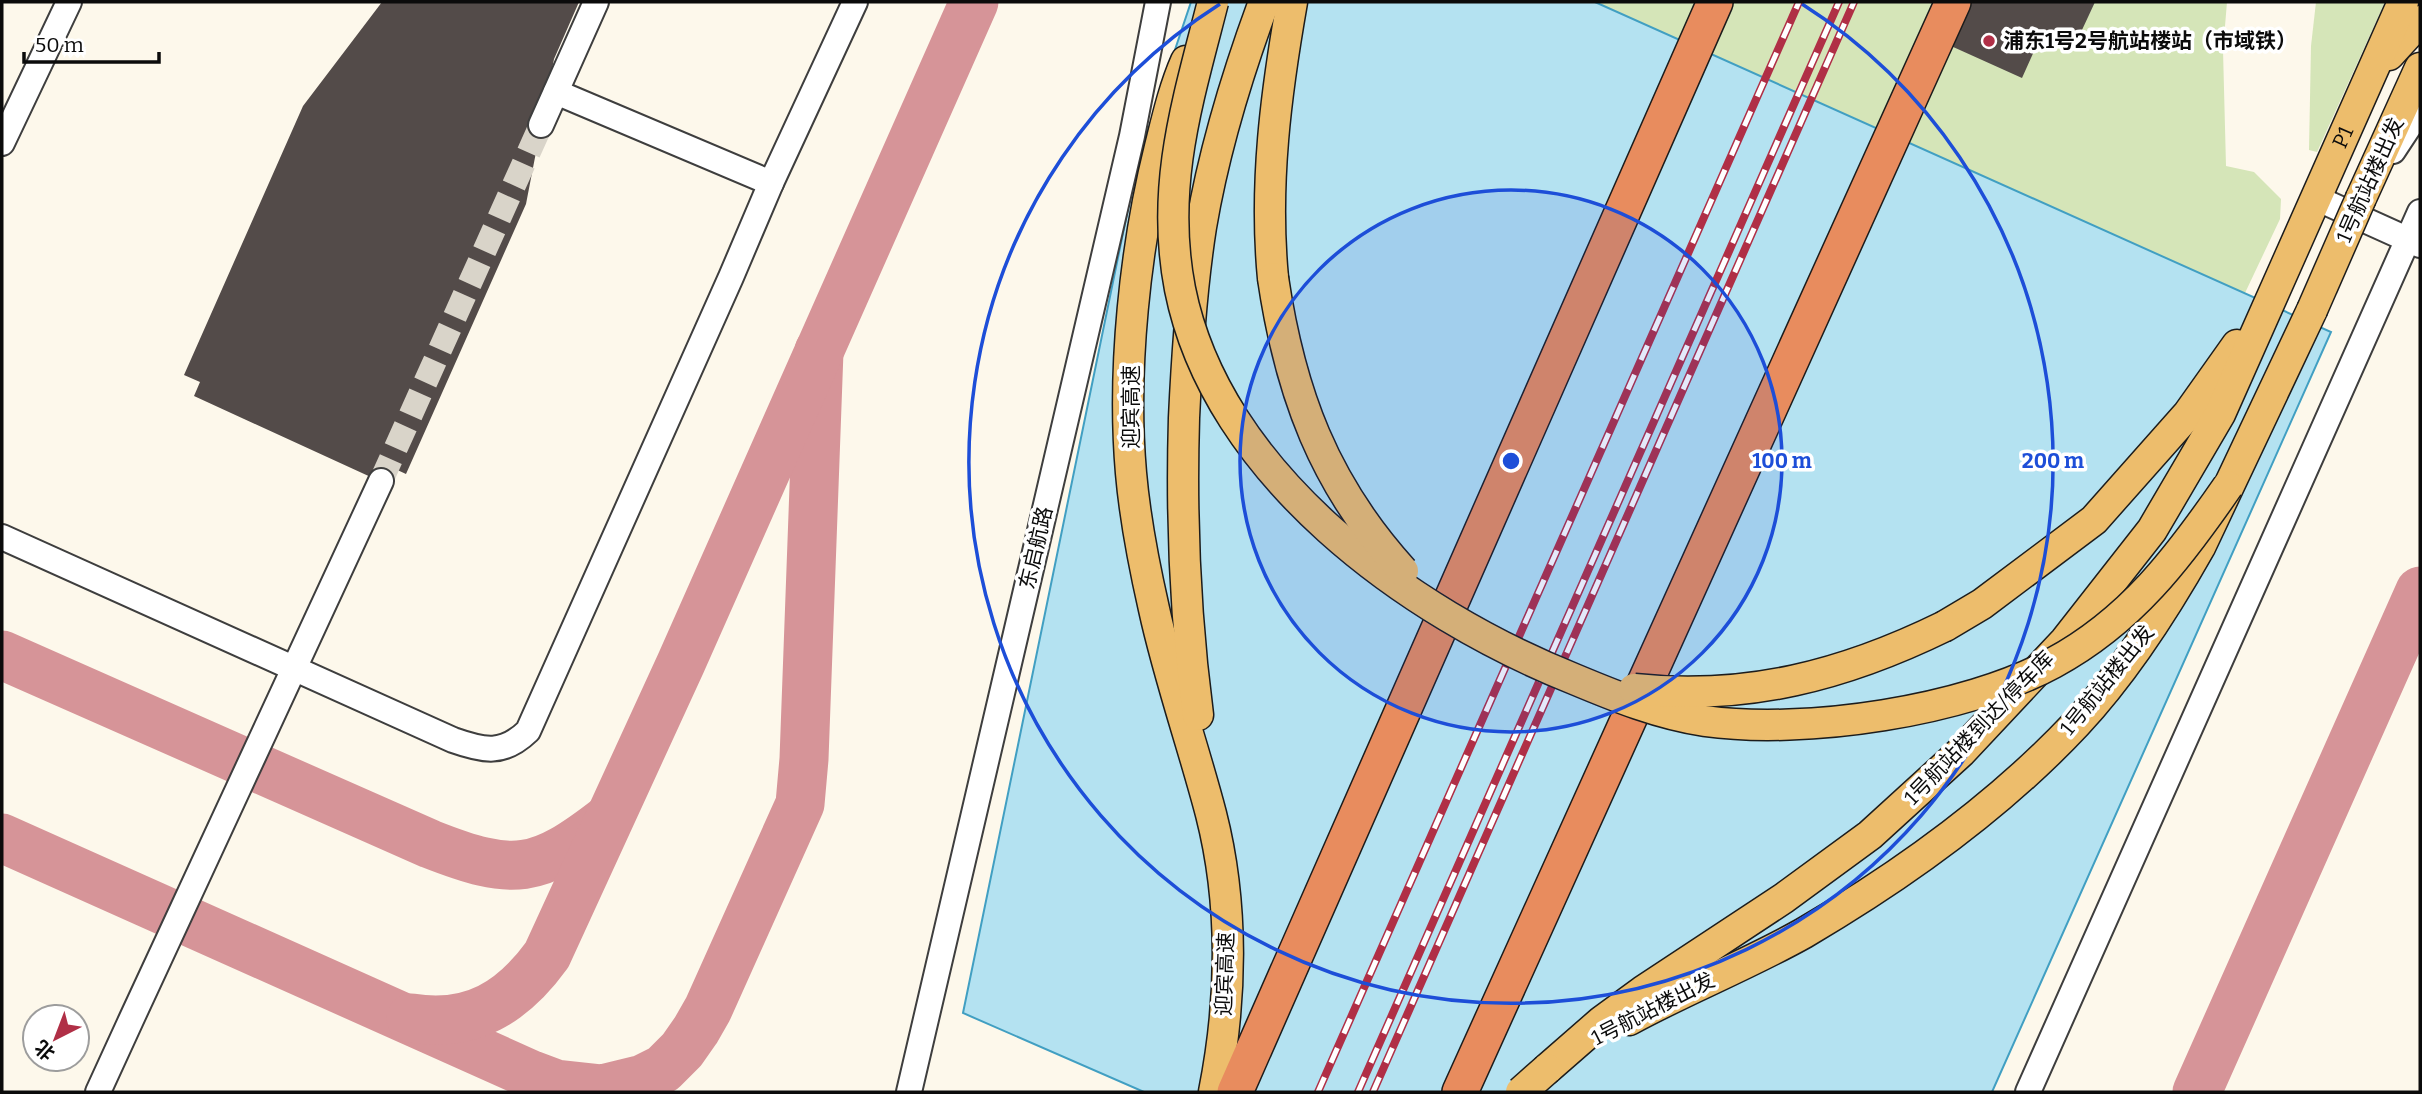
<svg xmlns="http://www.w3.org/2000/svg" width="2422" height="1094" font-family="Bitter,'Noto Sans SC',serif">
  <rect width="100%" height="100%" fill="#fdf8eb"/>
  <!-- green -->
  <g fill="#d5e5b8">
    <polygon points="1595,2 1696,2 1680,40"/>
    <polygon points="1727,2 1933,2 1877,128 1705,51"/>
    <polygon points="1963,2 2227,2 2223,50 2226,166 2254,172 2281,199 2280,219 2245,293 1903,140"/>
    <polygon points="2316,2 2385,2 2317,152 2309,150 2311,46"/>
  </g>
  <!-- water -->
  <polygon fill="#b4e2f1" stroke="#419fc2" stroke-width="2" points="1191,2 1595,2 2331,332 1992,1092 1144,1092 963,1013 1138,160"/>
  <g fill="none" stroke-linecap="round" stroke-linejoin="round">
    <!-- taxiway -->
    <g stroke="#d69498" stroke-width="49">
      <path d="M2,655l428,189c84,33 107,30 179,-26"/>
      <polyline points="2,838 532,1075 556,1084 602,1089 643,1079 663,1069 682,1050 696,1030 708,1009 800,804 804,759 819,351"/>
      <path d="M411,1018c61,10 102,-16 136,-63l134,-292 293,-661"/>
      <polyline points="2197,1092 2420,591"/>
    </g>
  </g>
  <!-- building -->
  <g fill="#534b49">
    <polygon points="382,2 579,2 554,59 526,204 406,474 393,468 386,484 194,396 200,382 184,375 303,106"/>
    <polygon points="1947,2 2095,2 2075,45 2043,31 2022,78 1931,37"/>
  </g>
  <g fill="none" stroke-linecap="round" stroke-linejoin="round">
    <!-- minor-tunnel -->
    <polyline stroke="#d9d4c9" stroke-width="24" stroke-dasharray="24 12" stroke-linecap="butt" points="381,481 541,125"/>
    <defs>
      <g id="minor">
        <polyline points="556,92 771,183"/>
        <polyline points="541,125 596,2"/>
        <polyline points="2,143 69,2"/>
        <polyline points="2393,151 2420,110"/>
        <polyline points="2316,198 2420,245"/>
        <path d="M2,537l451,203c31,11 50,15 75,-9l203,-454 40,-94 84,-181"/>
        <path d="M98,1092c93,-204 190,-406 283,-611"/>
        <polyline points="909,1092 1132,136 1158,2"/>
        <polyline points="2028,1092 2420,212"/>
      </g>
      <g id="major">
        <polyline points="2389,55 2420,21"/>
        <path d="M1186,61c-12,27 -19,58 -26,86 -25,100 -38,223 -29,326 4,46 13,92 23,136 15,69 39,136 57,205 23,90 21,187 3,278"/>
        <polyline points="2361,198 2420,68"/>
        <path d="M1273,278c-9,-94 3,-185 19,-276"/>
        <polyline points="1945,626 1982,604 2094,520 2188,414 2237,345"/>
        <path d="M1198,715c-13,-99 -17,-197 -14,-297 3,-64 7,-128 17,-191 13,-77 36,-152 63,-225"/>
        <path d="M1629,1020c57,-31 118,-55 175,-87 99,-58 193,-125 272,-209 49,-52 89,-115 124,-177l112,-237"/>
        <path id="s1" d="M1547,1069l55,-48 41,-30 141,-93 86,-63 91,-83 104,-111 87,-111 68,-116 183,-412"/>
      </g>
      <g id="highway">
        <polyline points="1235,1092 1715,2"/>
        <polyline points="1460,1092 1953,2"/>
      </g>
    </defs>
    <!-- minor casing -->
    <use href="#minor" stroke="#3e3e3e" stroke-width="28"/>
    <!-- major casing -->
    <use href="#major" stroke="#1c1c1c" stroke-width="33"/>
    <!-- highway casing -->
    <use href="#highway" stroke="#1c1c1c" stroke-width="38"/>
    <!-- minor -->
    <use href="#minor" stroke="#fff" stroke-width="24"/>
    <!-- major -->
    <use href="#major" stroke="#edbd6c" stroke-width="30"/>
    <!-- highway -->
    <use href="#highway" stroke="#e88c5e" stroke-width="35"/>
    <defs>
      <g id="rail">
        <polyline points="1318,1092 1799,2"/>
        <polyline points="1358,1092 1839,2"/>
        <polyline points="1373,1092 1854,2"/>
      </g>
    </defs>
    <!-- rail casing -->
    <use href="#rail" stroke="#b02f46" stroke-width="8"/>
    <!-- rail -->
    <use href="#rail" stroke="#fff" stroke-width="5" stroke-dasharray="16" stroke-linecap="butt"/>
    <defs>
      <g id="major-bridge">
        <path d="M1213,2c-25,98 -53,184 -33,287 37,186 229,324 394,390 43,18 85,35 131,42 100,14 260,-10 348,-58 78,-42 126,-106 175,-177"/>
        <path d="M1273,278c17,115 51,206 130,293"/>
        <polyline points="2312,310 2361,198"/>
        <path d="M1634,689c113,12 211,-14 311,-63"/>
        <polyline points="1521,1092 1547,1069"/>
      </g>
    </defs>
    <!-- major-bridge casing -->
    <use href="#major-bridge" stroke="#1c1c1c" stroke-width="33" stroke-linecap="butt"/>
    <!-- major-bridge -->
    <use href="#major-bridge" stroke="#edbd6c" stroke-width="30"/>
  </g>
  <!-- distance rings -->
  <circle cx="1511" cy="461" r="271" fill="#1d4ed8" fill-opacity=".12"/>
  <g fill="none" stroke="#1d4ed8" stroke-width="3.5">
    <circle cx="1511" cy="461" r="271"/>
    <path d="M1802 4A542 542 0 1 1 1220 4"/>
  </g>
  <!-- markers -->
  <circle fill="#b02f46" stroke="#fff" stroke-width="2.5" cx="1989" cy="41" r="7"/>
  <g text-anchor="middle" dominant-baseline="central" stroke-width="7" stroke-linejoin="round" paint-order="stroke">
    <!-- poi labels -->
    <g font-size="21" font-weight="bold" fill="#0b0b0b" stroke="#fff" text-anchor="start">
      <text x="2003" y="41">浦东1号2号航站楼站（市域铁）</text>
    </g>
    <!-- street labels -->
    <g font-size="21" fill="#0b0b0b" stroke="#fff">
      <text stroke="none"><textPath href="#s1" startOffset="1253">P1</textPath></text>
      <text transform="translate(2370 180) rotate(-66)">1号航站楼出发</text>
      <text transform="translate(1131 407) rotate(-90)">迎宾高速</text>
      <text transform="translate(1036 548) rotate(-77)">东启航路</text>
      <text transform="translate(2107 680) rotate(-51)">1号航站楼出发</text>
      <text transform="translate(1979 728) rotate(-46)">1号航站楼到达/停车库</text>
      <text transform="translate(1225 974) rotate(-88)">迎宾高速</text>
      <text transform="translate(1653 1009) rotate(-27)">1号航站楼出发</text>
    </g>
  </g>
  <circle cx="1511" cy="461" r="10" fill="#1d4ed8" stroke="#fff" stroke-width="3.5"/>
  <g font-size="21" text-anchor="middle" font-weight="bold" fill="#1d4ed8" stroke="#fff" stroke-width="7" stroke-linejoin="round" paint-order="stroke">
    <text x="1782" y="468">100 m</text>
    <text x="2053" y="468">200 m</text>
  </g>
  <!-- border -->
  <rect width="2422" height="1094" fill="none" stroke="#0b0b0b" stroke-width="7"/>
  <!-- north arrow -->
  <g transform="translate(56 1038) rotate(222)"><circle r="33" fill="#ffffff" stroke="#9d9d9d" stroke-width="2"/>
  <path d="M0-5L12 26L0 18L-12 26Z" fill="#b02f46"/>
  <text y="-10" font-size="19" font-weight="bold" text-anchor="middle" fill="#0b0b0b">北</text>
  </g>
  <!-- scale -->
  <path d="M24 52v10h135v-10" fill="none" stroke="#0b0b0b" stroke-width="3.5"/>
  <text x="35" y="52" font-size="21" fill="#0b0b0b" stroke="#ffffff" stroke-width="5" paint-order="stroke">50 m</text>
</svg>
